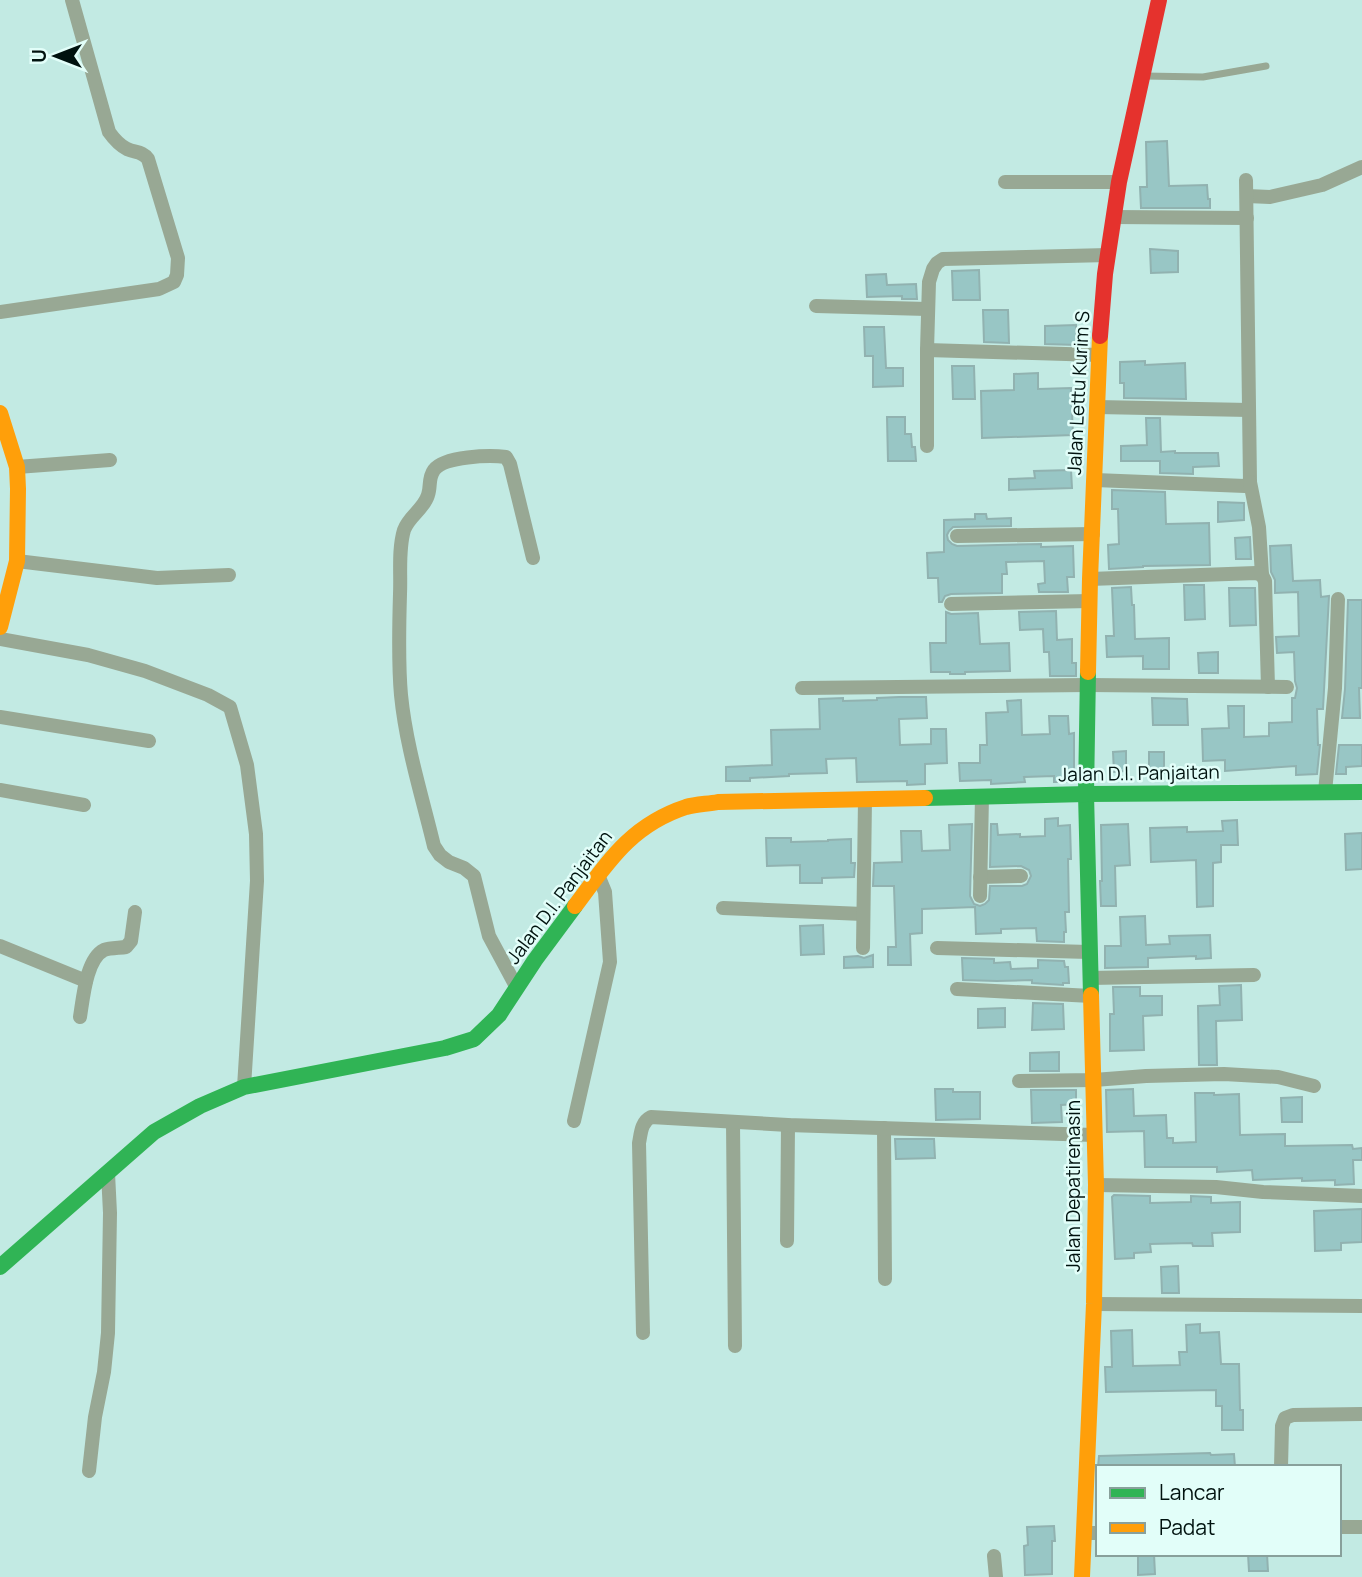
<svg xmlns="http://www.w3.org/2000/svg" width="1362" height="1577" font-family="Manrope,sans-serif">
  <rect width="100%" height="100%" fill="#c2eae3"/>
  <!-- building -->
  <g fill="#98c6c5" stroke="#91b2b0" stroke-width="2">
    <polygon points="1167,141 1169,186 1207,185 1208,199 1210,199 1210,208 1141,208 1140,187 1147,187 1146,142"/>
    <polygon points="1150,249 1178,251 1178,272 1151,273"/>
    <polygon points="979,270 980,300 953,300 952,271"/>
    <polygon points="886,274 887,285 916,284 917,299 902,299 902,296 867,297 866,275"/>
    <polygon points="983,310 1008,310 1009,343 984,342"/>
    <polygon points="1076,325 1077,345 1045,344 1045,326"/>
    <polygon points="864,327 884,327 886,368 903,368 903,386 873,387 873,356 865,356"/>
    <polygon points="1145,361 1145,365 1185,363 1186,399 1124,398 1124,383 1120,383 1120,362"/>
    <polygon points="952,366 974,366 975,399 953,399"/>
    <polygon points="1038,373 1038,389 1071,388 1073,435 982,438 981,391 1014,390 1014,374"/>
    <polygon points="887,417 905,417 905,434 911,434 912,447 915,447 916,461 888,461"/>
    <polygon points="1146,418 1160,418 1161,452 1175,451 1175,453 1218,453 1219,466 1193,467 1193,474 1160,473 1160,461 1121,461 1121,446 1147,445"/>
    <polygon points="1071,470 1072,488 1009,490 1009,479 1035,478 1034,471"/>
    <polygon points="1112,490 1165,492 1166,524 1209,523 1210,565 1143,566 1143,567 1109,569 1108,545 1119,544 1118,509 1112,509"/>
    <polygon points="1218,502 1244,503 1244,520 1218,522"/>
    <polygon points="975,514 986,514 987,519 1011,518 1011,526 953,527 949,531 947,535 948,540 952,544 957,546 1041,544 1041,547 1073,546 1074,577 1067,577 1068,592 1039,592 1038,584 1045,583 1044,561 1006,562 1007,574 1002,574 1002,593 951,594 945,596 942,602 939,602 938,578 928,578 927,553 944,552 944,520 975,519"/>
    <polygon points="1250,537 1251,559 1236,559 1235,538"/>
    <polygon points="1291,545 1293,581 1320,580 1321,597 1329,596 1323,709 1317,709 1318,745 1320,745 1317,774 1296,775 1296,766 1225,771 1225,760 1203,761 1202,729 1229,728 1228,706 1244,706 1244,737 1269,736 1269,723 1292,722 1292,698 1295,698 1297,688 1295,681 1294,652 1277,653 1276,637 1299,636 1298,592 1275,593 1275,580 1271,572 1270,546"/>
    <polygon points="1184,585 1204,585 1205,619 1185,620"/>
    <polygon points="1131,587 1132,605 1134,605 1135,639 1169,638 1169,669 1143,669 1143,656 1107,657 1106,636 1114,636 1112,588"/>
    <polygon points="1229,588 1255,588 1256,625 1230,626"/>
    <polygon points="1348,600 1362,600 1362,688 1359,688 1360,718 1342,718 1345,689"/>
    <polygon points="1056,611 1057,640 1072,639 1072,663 1076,663 1076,676 1050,676 1049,652 1044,652 1043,629 1020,630 1019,612"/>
    <polygon points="946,612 951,614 978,613 980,644 1009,643 1010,671 965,672 965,674 950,674 950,672 931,672 930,643 946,643"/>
    <polygon points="1218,652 1218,673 1199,673 1198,653"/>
    <polygon points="899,697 926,697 927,718 899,719 900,745 931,744 931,729 946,729 947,763 925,764 925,784 907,785 907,781 857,782 856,758 826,759 827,773 789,774 789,776 750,778 750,781 726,781 726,767 772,765 771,730 820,729 819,699 843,698 843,701 877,700 877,698"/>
    <polygon points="1152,698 1187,699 1188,725 1153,725"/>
    <polygon points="1021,700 1022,735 1050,734 1049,716 1068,716 1069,734 1074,733 1074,782 1054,782 1054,776 1024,777 1025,782 991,784 991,780 960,781 959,763 980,763 980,745 987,745 986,713 1008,712 1007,701"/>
    <polygon points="1339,745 1362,745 1362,766 1346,767 1346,774 1336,774"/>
    <polygon points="1126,751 1126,771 1114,772 1113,752"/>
    <polygon points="1149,752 1164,752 1164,773 1149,774"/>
    <polygon points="1058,818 1058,826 1070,825 1071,859 1068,859 1069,912 1065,912 1066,932 1064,932 1064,942 1037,941 1036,928 1001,929 1001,933 976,934 975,907 922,909 922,933 910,934 911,965 888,965 888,947 896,947 894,886 873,886 874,863 902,862 901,831 921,831 922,851 950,850 949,825 972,824 970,896 974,904 980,906 985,904 989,900 990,886 1022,886 1027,884 1031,876 1029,870 1021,866 990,867 991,824 997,824 998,835 1020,834 1020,837 1045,836 1045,819"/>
    <polygon points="1237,820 1238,845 1221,845 1221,862 1213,863 1213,906 1197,907 1196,860 1151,862 1150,828 1187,827 1187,832 1223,831 1222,821"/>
    <polygon points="1128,824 1130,865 1115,866 1116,906 1101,906 1100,881 1102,881 1101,825"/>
    <polygon points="1362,833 1362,869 1346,870 1345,834"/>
    <polygon points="766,838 791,838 791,842 828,841 828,840 851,839 851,863 855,863 854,877 822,878 822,883 800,883 800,865 767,866"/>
    <polygon points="1145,916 1146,945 1170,944 1169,936 1210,935 1211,958 1196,959 1196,956 1148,958 1148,967 1105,968 1105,946 1121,946 1120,917"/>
    <polygon points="823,925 824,954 801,955 800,926"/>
    <polygon points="873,955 873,967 844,968 844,957 858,956 864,958"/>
    <polygon points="962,958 994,959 994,963 1010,962 1011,969 1038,968 1038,960 1064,961 1065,967 1068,967 1069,983 1063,983 1063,985 1032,983 1032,980 997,981 963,980"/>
    <polygon points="1241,985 1242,1020 1216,1021 1217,1065 1199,1065 1198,1006 1220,1005 1219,986"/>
    <polygon points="1113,987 1140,987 1140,996 1162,996 1162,1015 1143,1016 1144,1050 1110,1051 1110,1014 1114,1014"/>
    <polygon points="1033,1003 1063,1004 1064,1029 1032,1030"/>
    <polygon points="1005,1008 1005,1027 978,1028 978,1009"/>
    <polygon points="1059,1052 1059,1071 1030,1071 1030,1053"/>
    <polygon points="935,1089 953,1089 953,1092 980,1092 980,1119 936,1120"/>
    <polygon points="1133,1089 1134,1116 1166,1115 1167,1138 1173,1138 1173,1143 1196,1142 1195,1093 1214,1093 1214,1095 1239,1094 1240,1135 1285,1134 1285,1146 1352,1145 1353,1149 1362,1148 1362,1160 1353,1160 1354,1184 1335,1185 1335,1180 1302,1181 1302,1178 1253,1180 1252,1170 1217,1172 1217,1167 1145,1167 1144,1131 1107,1132 1106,1090"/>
    <polygon points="1031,1090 1076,1090 1076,1104 1061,1105 1062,1122 1032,1123"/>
    <polygon points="1302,1097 1302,1122 1282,1122 1281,1098"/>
    <polygon points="895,1139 934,1139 935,1158 896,1159"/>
    <polygon points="1114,1195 1150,1196 1150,1203 1191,1202 1191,1196 1211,1197 1211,1203 1240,1202 1240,1232 1212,1233 1213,1246 1193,1246 1192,1243 1150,1244 1151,1252 1134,1253 1134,1258 1115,1259 1112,1197"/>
    <polygon points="1362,1209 1362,1242 1341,1243 1341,1250 1315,1251 1314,1211"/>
    <polygon points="1178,1266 1179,1293 1162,1293 1161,1267"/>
    <polygon points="1200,1324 1200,1333 1219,1332 1221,1364 1239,1364 1240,1410 1243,1410 1243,1430 1222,1430 1222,1406 1216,1406 1216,1390 1106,1392 1105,1367 1112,1367 1111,1331 1132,1330 1133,1366 1180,1365 1179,1352 1187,1352 1186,1325"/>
    <polygon points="1210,1453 1211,1455 1234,1454 1235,1467 1098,1467 1099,1456"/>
    <polygon points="1054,1526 1055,1541 1052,1541 1052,1574 1025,1575 1024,1546 1028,1545 1027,1527"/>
    <polygon points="1138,1554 1154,1554 1155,1574 1138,1575"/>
    <polygon points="1248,1554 1267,1554 1268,1571 1249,1571"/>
  </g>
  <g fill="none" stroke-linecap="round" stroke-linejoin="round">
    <!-- lane -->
    <polyline stroke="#98a894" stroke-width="7" points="1144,76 1203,77 1266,66"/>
    <!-- street -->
    <g stroke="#98a894" stroke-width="14">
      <polyline points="1005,182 1119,182"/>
      <polyline points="1247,196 1270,197 1322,185 1362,167"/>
      <polyline points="1114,217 1247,218"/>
      <polyline points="816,306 927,309"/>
      <path d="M0,312l159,-23 15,-7 3,-7 1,-17 -30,-99c-6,-8 -12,-6 -21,-10 -8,-4 -13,-10 -18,-17l-37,-132"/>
      <polyline points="927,350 1099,355"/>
      <polyline points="1097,407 1249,410"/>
      <polyline points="927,446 927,350 929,282 933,269 937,263 943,259 1108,255"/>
      <polyline points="17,467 110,460"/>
      <polyline points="1095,480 1245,486 1250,482 1246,180"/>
      <polyline points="1250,482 1259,527 1262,575"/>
      <polyline points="957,536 1093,534"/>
      <polyline points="17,561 157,578 229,575"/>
      <polyline points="1090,579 1256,573 1262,575 1265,581 1268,687"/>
      <polyline points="951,604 1090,601"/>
      <polyline points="0,639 88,655 145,671 208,695 230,707 247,765 256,834 257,881 244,1087"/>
      <polyline points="802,688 1088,685 1287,687"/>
      <polyline points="0,717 149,741"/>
      <polyline points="0,790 84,805"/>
      <polyline points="1325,792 1335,688 1338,599"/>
      <polyline points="980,877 1021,876"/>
      <polyline points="980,896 982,796"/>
      <polyline points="723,908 863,914"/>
      <polyline points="0,946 86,981"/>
      <polyline points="863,948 865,799"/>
      <polyline points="937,948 1089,952"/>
      <polyline points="1090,978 1254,975"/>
      <path d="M517,988l-28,-52 -15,-60 -10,-8 -15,-6 -9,-7 -6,-9c-12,-50 -28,-100 -33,-151 -3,-33 -2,-68 -1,-101 1,-20 -2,-44 4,-64 5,-14 20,-21 24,-35 3,-8 0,-17 6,-25 10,-14 56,-15 72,-13l4,7 23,94"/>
      <polyline points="957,989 1091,996"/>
      <path d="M80,1017c3,-18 6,-58 24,-67 6,-2 16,-2 22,-3l5,-6 4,-29"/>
      <polyline points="1019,1081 1094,1080 1146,1076 1224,1074 1278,1077 1314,1086"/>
      <polyline points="574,1121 610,962 605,892 598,875"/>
      <polyline points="733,1122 735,1346"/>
      <polyline points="884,1128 885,1279"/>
      <polyline points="1096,1185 1216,1187 1263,1192 1362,1196"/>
      <polyline points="787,1241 788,1125"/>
      <polyline points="1094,1304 1362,1306"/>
      <path d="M643,1333l-4,-190c2,-10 2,-21 12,-26l137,8 306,10"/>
      <polyline points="1281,1467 1282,1426 1285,1418 1293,1415 1362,1414"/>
      <polyline points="89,1471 95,1417 104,1372 108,1333 110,1213 108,1173"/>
      <polyline points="1339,1527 1362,1527"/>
      <polyline points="1083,1533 1098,1533"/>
      <polyline points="994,1556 996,1577"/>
    </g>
    <!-- fast -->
    <g stroke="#30b455" stroke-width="16">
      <polyline points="1088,672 1086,794 1091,995"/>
      <polyline points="925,798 1086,794 1362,792"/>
      <polyline points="0,1267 154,1132 200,1106 244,1087 445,1048 474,1039 499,1015 535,960 575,906"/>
    </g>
    <!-- slow -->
    <g stroke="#ff9f0a" stroke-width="16">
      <polyline points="0,413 17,467 18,489 17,561 0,627"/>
      <polyline points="1088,672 1090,579 1100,336"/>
      <path d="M575,906c33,-44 56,-81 111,-99 10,-3 22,-3 32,-5l207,-4"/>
      <polyline points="1082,1577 1094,1304 1096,1185 1091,995"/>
    </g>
    <!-- jam -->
    <polyline stroke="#e5322d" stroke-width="16" points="1100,336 1105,274 1119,182 1159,0"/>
  </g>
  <g text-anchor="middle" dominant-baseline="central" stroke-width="5" stroke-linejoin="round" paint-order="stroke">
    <!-- street labels -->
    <g font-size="19" fill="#00120f" stroke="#e2fef9">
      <text transform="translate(1078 393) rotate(-87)">Jalan Lettu Kurim S</text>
      <text transform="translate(1139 773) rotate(-1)">Jalan D.I. Panjaitan</text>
      <text transform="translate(559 897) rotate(-53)">Jalan D.I. Panjaitan</text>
      <text transform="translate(1073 1186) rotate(-90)">Jalan Depatirenasin</text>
    </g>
  </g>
  <!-- legend -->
  <rect x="1096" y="1465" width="245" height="91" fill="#e2fef9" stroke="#88a09b" stroke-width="2"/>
  <rect x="1110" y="1488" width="35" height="10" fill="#30b455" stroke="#88a09b" stroke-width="2"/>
  <text x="1159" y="1500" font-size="21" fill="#00120f">Lancar</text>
  <rect x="1110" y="1523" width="35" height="10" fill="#ff9f0a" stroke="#88a09b" stroke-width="2"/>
  <text x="1159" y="1535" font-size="21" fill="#00120f">Padat</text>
  <!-- north arrow -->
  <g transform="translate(56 56) rotate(270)" stroke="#e2fef9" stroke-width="5" paint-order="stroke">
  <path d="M0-5L12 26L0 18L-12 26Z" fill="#00120f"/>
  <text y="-10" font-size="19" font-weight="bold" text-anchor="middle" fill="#00120f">U</text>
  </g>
</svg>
